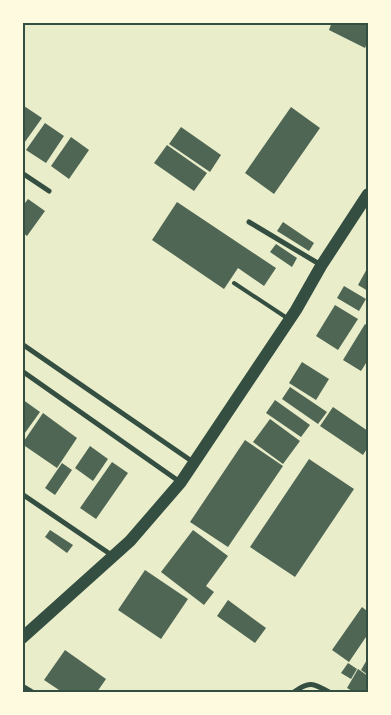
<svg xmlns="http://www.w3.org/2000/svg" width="391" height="715" font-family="'Work Sans',sans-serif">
  <rect width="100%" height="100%" fill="#e9edc9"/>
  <!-- building -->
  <g fill="#4f6655">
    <polygon points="332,22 368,22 368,41 365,48 329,30"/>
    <polygon points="24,106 42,118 22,146 22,108"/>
    <polygon points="291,107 320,128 274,194 245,173"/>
    <polygon points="45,123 64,136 46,163 26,150"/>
    <polygon points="181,127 221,155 210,172 169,144"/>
    <polygon points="71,137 89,150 69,179 51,166"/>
    <polygon points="167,145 207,173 194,191 154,163"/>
    <polygon points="28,199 45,211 27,236 22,232 22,207"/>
    <polygon points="177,202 276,268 264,286 238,268 224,289 152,240"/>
    <polygon points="283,222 314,243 309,251 277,231"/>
    <polygon points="276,244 297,258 292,267 270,252"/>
    <polygon points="368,267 368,291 358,285"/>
    <polygon points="344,286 366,299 359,311 337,298"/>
    <polygon points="335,305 358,319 338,350 316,336"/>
    <polygon points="365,324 368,326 368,360 361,371 343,360"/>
    <polygon points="302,362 329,379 316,400 289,383"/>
    <polygon points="290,387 327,412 318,424 282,399"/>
    <polygon points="22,399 40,412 22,437"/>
    <polygon points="275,400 310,425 301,437 266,413"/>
    <polygon points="333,407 368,431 368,447 363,455 320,426"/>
    <polygon points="43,413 77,438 57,468 22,444"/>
    <polygon points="270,419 300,441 283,464 253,442"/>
    <polygon points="245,440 283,466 228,547 190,522"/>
    <polygon points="90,446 108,459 93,481 75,468"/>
    <polygon points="309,459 354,489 295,577 250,547"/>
    <polygon points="112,462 128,473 96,519 80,508"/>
    <polygon points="62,463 72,470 55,495 45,488"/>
    <polygon points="50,530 73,545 67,553 45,537"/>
    <polygon points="193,530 228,556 206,586 214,592 204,605 161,572"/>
    <polygon points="145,570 188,599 161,639 118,610"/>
    <polygon points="228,600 266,628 255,643 217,616"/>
    <polygon points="362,607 367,611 368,608 368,634 349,662 332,650"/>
    <polygon points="65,650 106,679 97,692 62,692 44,680"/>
    <polygon points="368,658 368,675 361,670"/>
    <polygon points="348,663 357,669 351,679 341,673"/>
    <polygon points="358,669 368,676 368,692 354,692 347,688"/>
  </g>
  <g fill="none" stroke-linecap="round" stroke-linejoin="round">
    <!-- service -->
    <polyline stroke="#344e41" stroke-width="4" points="234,283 287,318"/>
    <!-- minor -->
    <g stroke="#344e41" stroke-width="5">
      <polyline points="22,173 49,191"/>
      <polyline points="249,222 321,265"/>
      <polyline points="22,344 193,462"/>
      <polyline points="22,371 180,482"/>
      <polyline points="22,494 113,556"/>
      <polyline points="22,686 32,692"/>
      <path d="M294,692c15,-11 19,-9 35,0"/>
    </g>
    <!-- primary -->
    <polyline stroke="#344e41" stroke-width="12" points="22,638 130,541 181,482 296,310 321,266 368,194"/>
  </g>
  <!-- border -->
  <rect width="391" height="715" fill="none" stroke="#fefae0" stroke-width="48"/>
  <rect x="24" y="24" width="343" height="667" fill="none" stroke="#344e41" stroke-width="2"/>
</svg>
